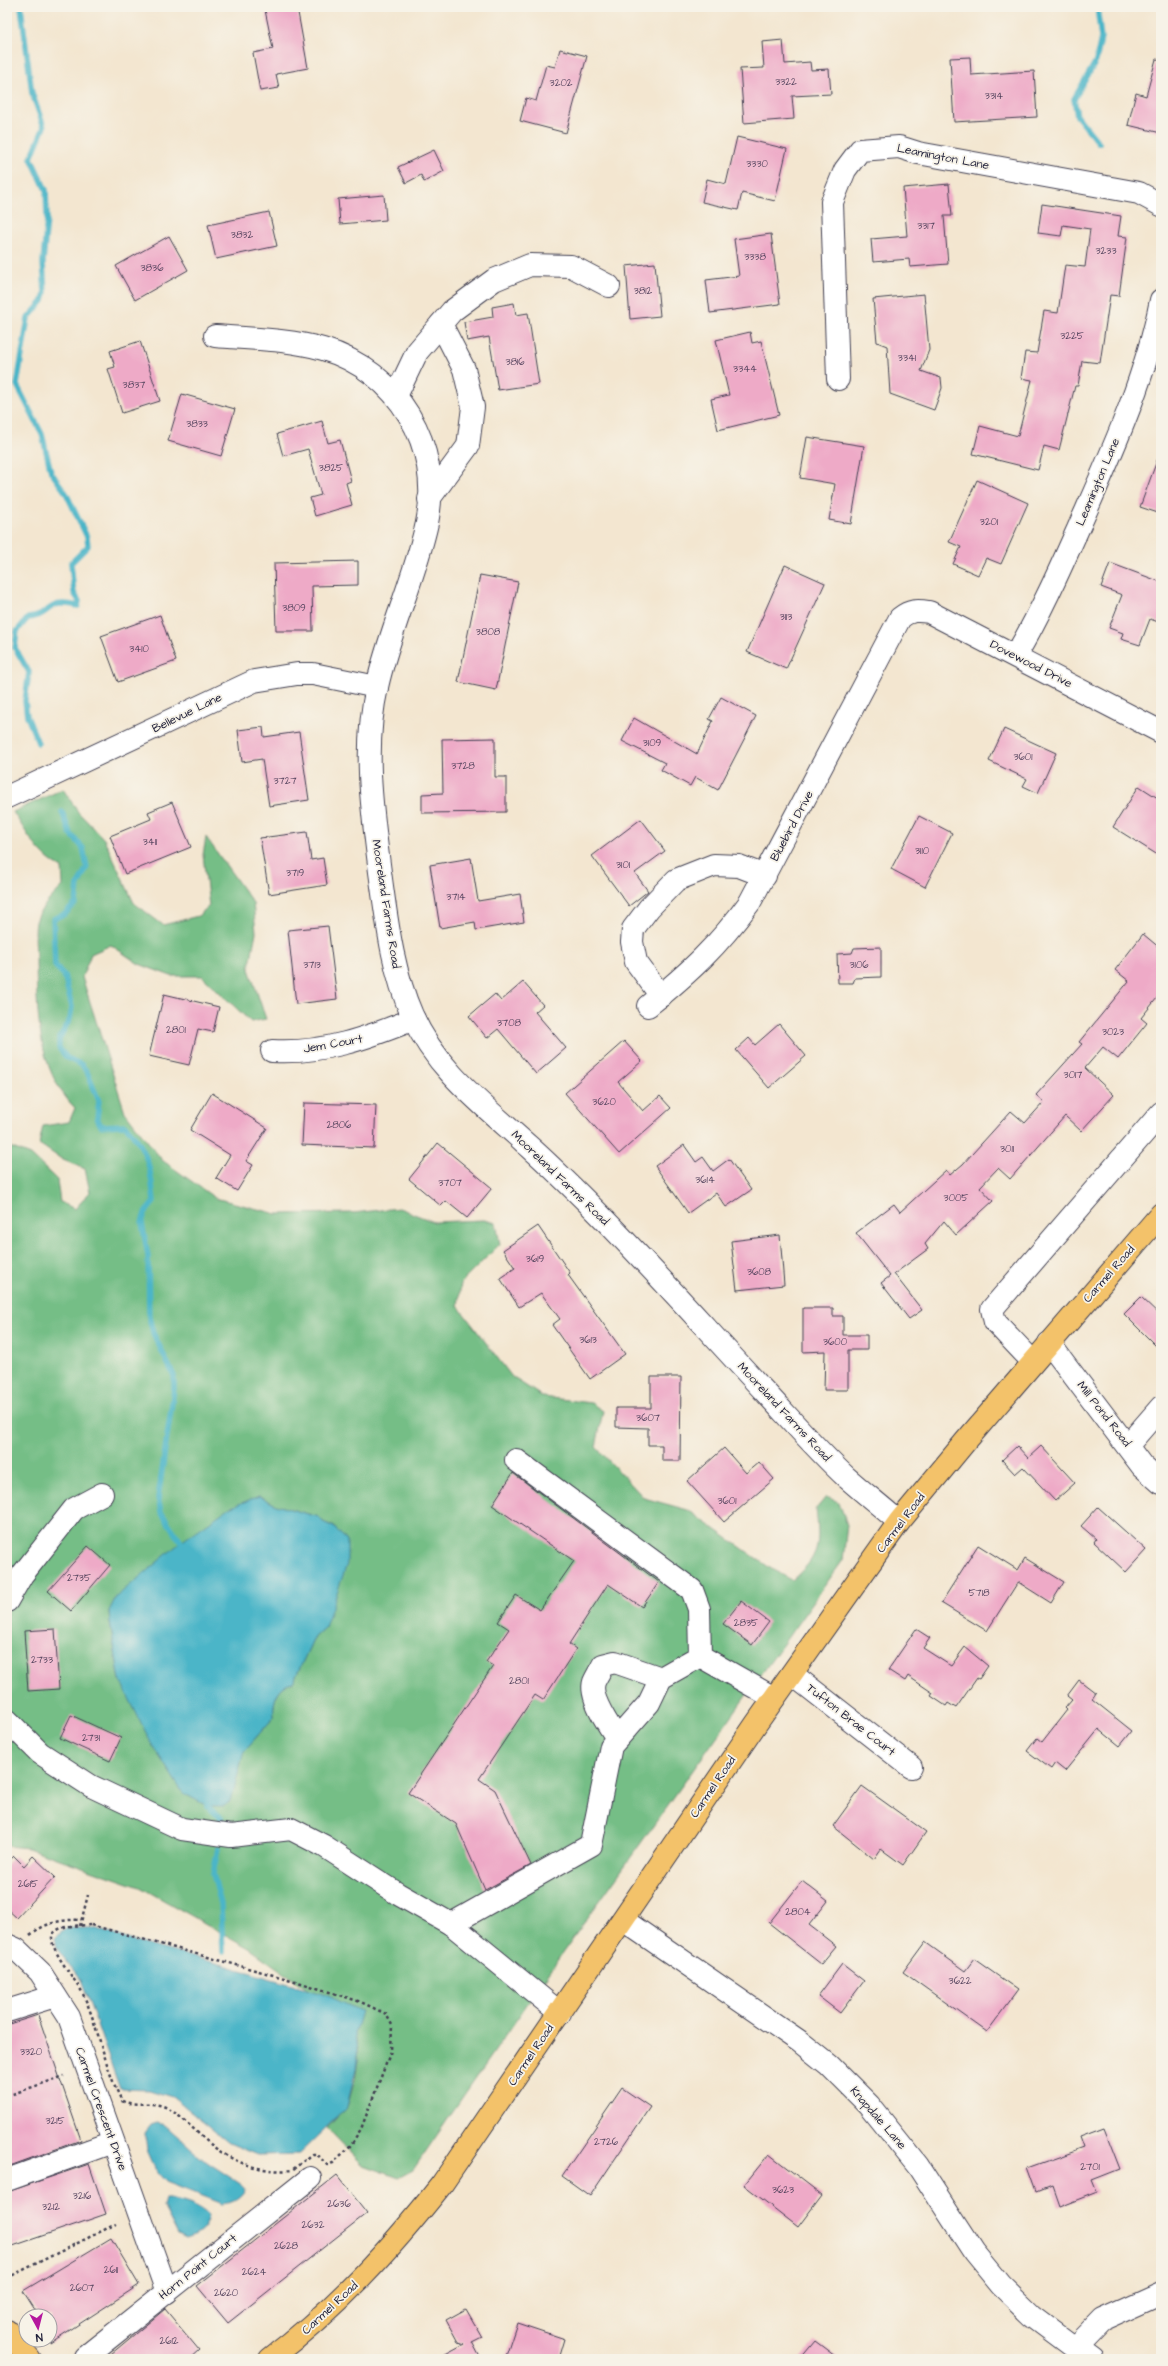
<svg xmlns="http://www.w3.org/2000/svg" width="1168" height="2366" font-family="'Architects Daughter',sans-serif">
  <rect width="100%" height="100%" fill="#f7f3e8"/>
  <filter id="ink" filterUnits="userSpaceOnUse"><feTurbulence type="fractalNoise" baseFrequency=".025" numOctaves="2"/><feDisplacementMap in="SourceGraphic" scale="8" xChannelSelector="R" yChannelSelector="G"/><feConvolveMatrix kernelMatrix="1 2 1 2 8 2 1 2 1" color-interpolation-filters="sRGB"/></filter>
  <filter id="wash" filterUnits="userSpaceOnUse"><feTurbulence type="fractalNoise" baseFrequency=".012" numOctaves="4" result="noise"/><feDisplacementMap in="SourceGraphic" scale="16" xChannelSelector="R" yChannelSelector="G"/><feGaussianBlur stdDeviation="0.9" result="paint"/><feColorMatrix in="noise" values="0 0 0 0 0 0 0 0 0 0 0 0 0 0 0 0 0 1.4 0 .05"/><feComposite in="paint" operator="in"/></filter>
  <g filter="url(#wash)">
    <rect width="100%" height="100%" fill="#f3e6d0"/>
    <!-- forest -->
    <path fill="#74be86" stroke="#4b7060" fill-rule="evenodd" d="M63,789l15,23 26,27 30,64 29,22 35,-9 11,-10 -6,-51 3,-18 47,66 3,29 -7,37 17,50 -15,3 -49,-46h-31l-32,-12 -28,-19 -20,9 -9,23 43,135 37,48 53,38 62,16 76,-1 46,-5 35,14 50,-2 12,3 4,21 -39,39 -3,23 54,71 31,20 48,6 12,8 -7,36 48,51 44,12 85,60 19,10c28,-24 28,-35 24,-71l10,-12 13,5 8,23 -4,35 -282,395 -148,215 -15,8 -35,-13 -36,-37 20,-21 8,-27 3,-20 -3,-28 5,-21 -50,-20 -61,-43 -109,-61 -112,-39 -21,-2v-700l24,9 26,25 3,22 15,7 15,-17 -5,-23 -22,-9 -24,-16 4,-18 26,-4 6,-14c-39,-39 -38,-98 -39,-149 0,-11 -2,-26 0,-37 4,-15 17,-26 27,-36l-1,-18c-23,-11 -35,-35 -49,-56zM259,1496l17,9 43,12 4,5 12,5 -10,100 -11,10 -21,46c-16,2 -21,20 -19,34l-30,34 -124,-71 -10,-57 -1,-12z"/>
    <!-- water -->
    <g fill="#4bb5c8" stroke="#366c82">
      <path d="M259,1496l17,9 43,12 4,5 11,5 13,14v23l-22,63 -11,10 -21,46c-16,2 -21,20 -19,34l-30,34 -13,50 -7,5h-17l-24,-13 -31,-48 -32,-65 -10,-57 -1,-12 7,-14 65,-55 48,-34z"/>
      <polygon points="66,1928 94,1928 136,1942 224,1965 326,1995 361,2011 355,2032 358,2060 347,2107 299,2154 258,2155 229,2143 172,2097 149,2090 120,2089 81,1980 57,1949 55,1938"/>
      <path d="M157,2123l8,2 42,37 35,23 4,4c-4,9 -15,14 -24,15l-56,-22 -9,-10 -10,-22 -2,-17 6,-8z"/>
      <path d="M165,2199c14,-1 35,7 44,17 -3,14 -10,19 -23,23l-8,-4 -15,-29z"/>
    </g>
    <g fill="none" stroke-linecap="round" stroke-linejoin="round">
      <!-- stream -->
      <g stroke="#4bb5c8" stroke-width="5.5">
        <path d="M21,7l11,86 12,34 -13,31 15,32 1,29 -4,43 2,31 -2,8 -15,17 -11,67 25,49 9,38 15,21 21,44 1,9 -17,17 3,30 5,8 -1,5c-33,-8 -24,9 -50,12l-11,13 -2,17 14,24 -4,29 2,15 11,27"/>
        <polyline points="1097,7 1101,38 1096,61 1074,99 1077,116 1099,143"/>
        <path d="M62,812l8,21 13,15 4,19 -9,18 -2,18 -11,11 -12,5 2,47 9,9 8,32 -2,12 -11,20v9l8,10 15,7 5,7 12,29 -2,17 4,8 24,-1c23,24 26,44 29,77l-9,11 -3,10 6,33 1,61 4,16 21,43v13l-16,109 3,14 20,30 1,6"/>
        <polyline points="206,1799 207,1806 221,1818"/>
        <polyline points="218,1848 213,1874 221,1904 223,1952"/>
      </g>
    </g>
    <g id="blocks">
      <!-- building -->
      <g fill="#eeaac7">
        <polygon points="280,7 297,7 308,68 276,74 279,88 260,91 253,53 273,49 265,10"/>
        <polygon points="783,40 785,64 810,62 811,70 829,69 831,94 792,96 794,119 744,123 740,69 764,68 762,42"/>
        <polygon points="560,49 587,56 566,133 520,121 526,98 536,101 546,65 555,67"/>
        <polygon points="970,57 971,75 1034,71 1037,117 954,122 950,58"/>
        <polygon points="1156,59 1161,60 1161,133 1128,125 1136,93 1146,96"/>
        <polygon points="737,137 787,149 775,201 742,193 738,210 702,202 707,179 726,184"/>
        <polygon points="434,150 444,171 424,182 421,175 406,183 398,167"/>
        <polygon points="949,184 952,216 944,216 948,264 910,267 909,259 873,262 871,239 907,236 903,188"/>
        <polygon points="384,195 386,220 340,224 338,199"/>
        <polygon points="1042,204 1121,216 1118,236 1127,237 1119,296 1110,295 1100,363 1082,361 1078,386 1075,386 1059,450 1044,446 1038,470 973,454 980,426 1018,436 1032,380 1021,378 1025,352 1037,353 1044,311 1058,313 1065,265 1085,267 1090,229 1063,225 1061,236 1038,233"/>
        <polygon points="269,212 277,246 216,259 208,225"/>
        <polygon points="771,234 780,304 710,313 706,280 739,276 734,239"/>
        <polygon points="169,236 188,270 135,300 116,266"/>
        <polygon points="655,263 660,316 630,319 626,266"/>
        <polygon points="924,294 929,350 921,371 941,378 942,388 934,410 890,394 887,346 877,342 873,299"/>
        <polygon points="514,303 516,315 528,313 539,384 498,390 489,337 467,341 464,322 493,317 492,307"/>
        <polygon points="750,332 752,343 761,341 779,415 718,430 711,399 729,395 716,340"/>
        <polygon points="140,341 160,401 122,413 108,369 115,367 110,351"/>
        <polygon points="182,394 235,409 221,456 168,441"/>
        <polygon points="322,421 328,443 340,440 351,481 346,483 352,505 315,516 310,498 321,495 308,449 283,456 277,434"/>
        <polygon points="807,437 864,446 851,524 829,520 835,484 800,478"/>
        <polygon points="1159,455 1161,455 1161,514 1140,507"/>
        <polygon points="977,480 1028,503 1001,564 986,558 978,575 953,564 961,547 949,542"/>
        <polygon points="358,561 358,585 312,586 313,631 276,631 274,563"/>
        <polygon points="1110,563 1161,582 1161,623 1150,619 1140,645 1121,639 1123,633 1109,628 1122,595 1101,587"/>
        <polygon points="785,565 825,583 786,669 747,652"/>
        <polygon points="480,575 518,582 496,690 458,682"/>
        <polygon points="160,615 176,661 118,682 101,636"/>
        <polygon points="721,697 756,716 718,790 695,777 690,786 661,770 665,763 622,741 634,718 697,754 713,721 709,719"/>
        <polygon points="263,727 264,737 299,732 309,800 269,806 262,759 242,762 238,730"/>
        <polygon points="1004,729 1056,753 1038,793 1023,786 1027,779 989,761"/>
        <polygon points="495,738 495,777 506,777 506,812 422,813 422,794 443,793 442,739"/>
        <polygon points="1139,786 1161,800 1161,857 1113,827"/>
        <polygon points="172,802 191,847 125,874 110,836 151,819 148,812"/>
        <polygon points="919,816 952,833 925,887 891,869"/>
        <polygon points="641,819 665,851 635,873 648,891 629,906 592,856"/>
        <polygon points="307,832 311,860 323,858 327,885 269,894 260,838"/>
        <polygon points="471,858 478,901 520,894 524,922 476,930 475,922 440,928 430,865"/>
        <polygon points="328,926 337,999 296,1004 288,930"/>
        <polygon points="1143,934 1161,949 1161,993 1141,1018 1147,1023 1118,1059 1103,1047 1085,1068 1114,1095 1081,1131 1065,1116 1010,1179 998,1168 980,1187 993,1201 956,1235 944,1221 925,1244 928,1249 894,1274 922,1310 909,1319 881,1283 890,1276 856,1233 894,1204 900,1212 946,1170 950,1175 963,1164 1011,1111 1025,1123 1044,1102 1036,1095 1082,1044 1079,1042 1129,981 1115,970"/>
        <polygon points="881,947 881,977 855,978 853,983 838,983 837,954 852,953 854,948"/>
        <polygon points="523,982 543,1005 535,1012 566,1048 536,1074 498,1029 487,1038 469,1016 495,994 501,1001"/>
        <polygon points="164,994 219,1007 213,1032 198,1029 189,1065 149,1056"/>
        <polygon points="779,1024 806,1056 769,1088 736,1050 749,1038 755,1045"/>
        <polygon points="624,1041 642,1061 618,1082 643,1111 660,1096 671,1108 619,1154 565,1093"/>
        <polygon points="212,1093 267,1128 246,1161 253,1165 237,1191 216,1178 230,1155 190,1130"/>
        <polygon points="304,1103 376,1105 374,1148 302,1145"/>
        <polygon points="438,1143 492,1188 467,1218 446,1201 441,1206 409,1179"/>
        <polygon points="684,1145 696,1162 703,1157 713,1171 729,1159 751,1190 726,1207 716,1193 688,1213 655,1166"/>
        <polygon points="538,1226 570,1273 568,1275 625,1354 590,1379 552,1325 560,1319 541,1293 519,1307 500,1278 515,1268 503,1250"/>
        <polygon points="780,1235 784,1285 737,1290 731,1241"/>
        <polygon points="1141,1297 1161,1316 1161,1351 1124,1314"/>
        <polygon points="803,1308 833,1308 833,1316 843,1316 843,1335 867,1335 867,1350 848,1350 848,1390 824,1390 825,1351 803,1352"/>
        <polygon points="651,1377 681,1377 680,1461 662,1461 662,1445 648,1445 648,1428 616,1427 616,1408 651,1408"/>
        <polygon points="1017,1446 1028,1458 1041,1446 1075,1483 1055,1501 1023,1467 1015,1474 1002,1460"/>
        <polygon points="724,1448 746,1473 759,1462 774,1479 724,1522 687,1481"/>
        <polygon points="513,1473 659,1582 642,1607 608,1584 569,1644 576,1649 543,1700 535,1695 479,1779 495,1790 531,1865 485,1890 456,1824 408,1793 493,1666 486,1662 509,1629 498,1622 516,1595 540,1610 574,1561 492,1505"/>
        <polygon points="1098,1507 1146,1550 1126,1572 1094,1542 1096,1539 1081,1526"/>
        <polygon points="978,1545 1018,1570 1025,1558 1064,1582 1051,1603 1018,1582 987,1631 941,1603"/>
        <polygon points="88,1546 110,1565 71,1611 48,1591"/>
        <polygon points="741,1601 769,1622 752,1645 723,1624"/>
        <polygon points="55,1629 59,1689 28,1691 24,1631"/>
        <polygon points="916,1629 930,1638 923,1648 951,1666 965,1647 988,1666 979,1679 977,1678 956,1708 948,1703 946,1706 931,1696 933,1693 908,1676 905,1681 888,1670"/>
        <polygon points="1079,1680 1096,1693 1092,1699 1132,1731 1120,1746 1099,1729 1065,1771 1055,1763 1051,1769 1027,1751 1037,1738 1042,1742 1067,1710 1065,1708 1072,1700 1067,1696"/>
        <polygon points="71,1715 121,1738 110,1761 60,1738"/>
        <polygon points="862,1786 926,1832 903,1865 881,1849 874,1859 833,1826"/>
        <polygon points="14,1856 24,1866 33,1856 55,1877 17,1918 7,1909 7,1863"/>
        <polygon points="802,1881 828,1901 809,1925 836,1946 821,1964 769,1923"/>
        <polygon points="925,1942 965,1971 974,1959 1018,1990 987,2032 903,1972"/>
        <polygon points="842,1964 864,1981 840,2013 818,1996"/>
        <polygon points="38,2015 81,2140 7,2167 7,2025"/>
        <polygon points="622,2088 650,2107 590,2196 562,2176"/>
        <polygon points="1104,2128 1120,2169 1092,2180 1097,2192 1059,2207 1052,2187 1037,2193 1028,2168 1084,2148 1080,2137"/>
        <polygon points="769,2154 822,2195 798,2227 744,2185"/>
        <polygon points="89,2164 106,2214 7,2248 7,2192"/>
        <polygon points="337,2175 367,2213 228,2323 197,2286"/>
        <polygon points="111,2238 139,2285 50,2343 50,2316 39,2316 23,2291"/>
        <polygon points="165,2309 199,2350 189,2359 105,2359"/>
        <polygon points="466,2309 482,2337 472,2342 481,2359 436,2359 464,2344 458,2342 446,2320"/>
        <polygon points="517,2323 565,2339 559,2359 505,2359"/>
        <polygon points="815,2341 839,2359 800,2359"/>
      </g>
    </g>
  </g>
  <g filter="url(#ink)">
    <use href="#blocks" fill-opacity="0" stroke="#413f51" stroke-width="1"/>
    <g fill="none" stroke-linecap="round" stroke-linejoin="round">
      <defs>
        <g id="minor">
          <path d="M215,336c36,3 73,3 108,13 75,22 120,97 104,174 -12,55 -38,109 -50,164 -14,61 -5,123 3,185 7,49 12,97 32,143 24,54 69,88 112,127 23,20 45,42 67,64 60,60 117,125 175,187 26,28 52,58 80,84 18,16 36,30 53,45"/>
          <polyline points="838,379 832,202 845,170 860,150 899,147 918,153 1139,193 1161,205"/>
          <polyline points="396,396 417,352 452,311 494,280 530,265 571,266 609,286"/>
          <polyline points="429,499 468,446 473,407 464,369 441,324"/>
          <path d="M1016,655c27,-46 48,-95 70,-144 30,-68 61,-138 75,-211"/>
          <polyline points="7,797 254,681 297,674 313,674 377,687"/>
          <polyline points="661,996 636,962 632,942 633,929 649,908 676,880 714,865 739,866 765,876"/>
          <path d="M648,1006c42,-34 70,-60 102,-104l150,-284c10,-8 17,-8 29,-6l232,120"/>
          <path d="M272,1051c51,3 95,-13 142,-32"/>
          <polyline points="1049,1343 1142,1466 1161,1483"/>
          <polyline points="1033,1362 995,1322 992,1309 1161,1113"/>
          <polyline points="1128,1445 1161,1407"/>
          <polyline points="516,1460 692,1590 699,1609 700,1656 774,1698"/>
          <polyline points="7,1601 22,1575 74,1509 102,1494"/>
          <polyline points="792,1674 911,1767"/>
          <polyline points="7,1720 40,1753 91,1786 182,1829 231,1836 291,1829 324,1846 398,1894 451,1924 560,2013"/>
          <path d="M617,1738c-8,-12 -28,-41 -23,-56 2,-5 6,-11 9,-17l12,-3 46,16"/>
          <polyline points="623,1920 799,2041 829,2065 869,2105 918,2166 974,2252 1001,2285 1032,2315 1091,2359"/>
          <polyline points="451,1924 591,1845 611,1746 649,1703 661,1678 700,1656"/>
          <polyline points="7,1945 16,1949 40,1972 69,2017 167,2292"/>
          <polyline points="7,2011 55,1996"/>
          <polyline points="7,2180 113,2142"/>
          <polyline points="1075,2347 1101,2320 1161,2293"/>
          <polyline points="85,2357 310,2178"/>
        </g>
        <g id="major">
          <polyline points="7,2331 30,2359"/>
          <path d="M270,2359c67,-51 120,-109 172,-175l314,-460 143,-202 66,-80 196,-228"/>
        </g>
      </defs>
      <!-- minor casing -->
      <use href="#minor" stroke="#413f51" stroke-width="24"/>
      <!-- major casing -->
      <use href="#major" stroke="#413f51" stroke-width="24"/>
      <!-- path -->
      <g stroke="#413f51" stroke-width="2.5" stroke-dasharray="3 3" stroke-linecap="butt">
        <path d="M91,1925l204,56 66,21 25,12 6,11 -1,26 -30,78 -11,17 -17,17 -6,2 -10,-11h-4l-21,16c-28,3 -56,-6 -78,-23 -16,-12 -29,-29 -47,-39 -14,-8 -32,-1 -45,-7 -18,-34 -23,-74 -40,-109 -6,-12 -36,-46 -29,-58 7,-10 27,-8 38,-9z"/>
        <polyline points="80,1926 88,1895"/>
        <path d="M30,1935c15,-12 32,-16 51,-15"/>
        <polyline points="7,2096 64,2076"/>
        <polyline points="7,2278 116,2224"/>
      </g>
      <!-- minor -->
      <use href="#minor" stroke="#fff" stroke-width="22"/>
      <!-- major -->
      <use href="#major" stroke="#f3c26a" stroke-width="22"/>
    </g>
  </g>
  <g text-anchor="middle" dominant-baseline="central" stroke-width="3.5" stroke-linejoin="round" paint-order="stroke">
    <!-- number labels -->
    <g font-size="10" fill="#55445e">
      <text x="786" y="82">3322</text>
      <text x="561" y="83">3202</text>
      <text x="994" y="96">3314</text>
      <text x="757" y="164">3330</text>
      <text x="926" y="226">3317</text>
      <text x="242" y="235">3832</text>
      <text x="1106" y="251">3233</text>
      <text x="755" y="257">3338</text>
      <text x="152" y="268">3836</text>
      <text x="643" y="291">3812</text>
      <text x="1072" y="336">3225</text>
      <text x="907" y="358">3341</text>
      <text x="515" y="362">3816</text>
      <text x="745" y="369">3344</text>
      <text x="134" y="385">3837</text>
      <text x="197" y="424">3833</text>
      <text x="331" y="468">3825</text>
      <text x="989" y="522">3201</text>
      <text x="294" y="608">3809</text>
      <text x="786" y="617">3113</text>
      <text x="488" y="632">3808</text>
      <text x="139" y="649">3410</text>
      <text x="652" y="743">3109</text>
      <text x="1023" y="757">3601</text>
      <text x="463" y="766">3728</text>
      <text x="285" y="781">3727</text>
      <text x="150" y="842">3411</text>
      <text x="922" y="851">3110</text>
      <text x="623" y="865">3101</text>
      <text x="295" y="873">3719</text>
      <text x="456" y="897">3714</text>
      <text x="312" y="965">3713</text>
      <text x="859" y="965">3106</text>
      <text x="509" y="1023">3708</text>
      <text x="176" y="1030">2801</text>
      <text x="1113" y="1032">3023</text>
      <text x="1073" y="1075">3017</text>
      <text x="604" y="1102">3620</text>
      <text x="339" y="1125">2806</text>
      <text x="1007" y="1149">3011</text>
      <text x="705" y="1180">3614</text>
      <text x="450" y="1183">3707</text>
      <text x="956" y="1198">3005</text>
      <text x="535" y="1259">3619</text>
      <text x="759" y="1272">3608</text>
      <text x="588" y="1340">3613</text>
      <text x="835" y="1342">3600</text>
      <text x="648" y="1418">3607</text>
      <text x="727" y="1501">3601</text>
      <text x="79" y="1578">2735</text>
      <text x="979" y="1593">5718</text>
      <text x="746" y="1623">2835</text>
      <text x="42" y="1660">2733</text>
      <text x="519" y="1681">2801</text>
      <text x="91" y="1738">2731</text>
      <text x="28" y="1884">2615</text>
      <text x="798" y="1912">2804</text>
      <text x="960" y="1981">3622</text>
      <text x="31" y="2052">3320</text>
      <text x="55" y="2121">3215</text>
      <text x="606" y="2142">2726</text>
      <text x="1090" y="2167">2701</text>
      <text x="783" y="2190">3623</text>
      <text x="82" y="2196">3216</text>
      <text x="339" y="2204">2636</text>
      <text x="51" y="2207">3212</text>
      <text x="313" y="2225">2632</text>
      <text x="286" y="2246">2628</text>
      <text x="111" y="2270">2611</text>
      <text x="254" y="2272">2624</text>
      <text x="82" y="2288">2607</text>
      <text x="226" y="2293">2620</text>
      <text x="169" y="2341">2612</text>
    </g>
    <!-- street labels -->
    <g font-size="12" fill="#22223b" stroke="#f7f3e8">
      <text transform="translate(943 157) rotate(11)">Leamington Lane</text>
      <text transform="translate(1098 482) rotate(-67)">Leamington Lane</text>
      <text transform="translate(1031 664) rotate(27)">Dovewood Drive</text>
      <text transform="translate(187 713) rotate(-26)">Bellevue Lane</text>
      <text transform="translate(792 826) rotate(-62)">Bluebird Drive</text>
      <text transform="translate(386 904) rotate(81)">Mooreland Farms Road</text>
      <text transform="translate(333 1044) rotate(-10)">Jem Court</text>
      <text transform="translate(560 1178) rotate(44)">Mooreland Farms Road</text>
      <text transform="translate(1109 1274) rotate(-49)">Carmel Road</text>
      <text transform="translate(784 1412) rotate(47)">Mooreland Farms Road</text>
      <text transform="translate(1104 1414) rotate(52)">Mill Pond Road</text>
      <text transform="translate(901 1523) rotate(-53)">Carmel Road</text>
      <text transform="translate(851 1720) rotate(38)">Tufton Brae Court</text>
      <text transform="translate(713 1787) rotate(-56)">Carmel Road</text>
      <text transform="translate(531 2055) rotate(-56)">Carmel Road</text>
      <text transform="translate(101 2109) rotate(70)">Carmel Crescent Drive</text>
      <text transform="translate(878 2118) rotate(49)">Knapdale Lane</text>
      <text transform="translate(198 2267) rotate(-39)">Horn Point Court</text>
      <text transform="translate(330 2308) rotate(-43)">Carmel Road</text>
    </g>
  </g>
  <!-- margin -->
  <rect width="1168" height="2366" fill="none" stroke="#f7f3e8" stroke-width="24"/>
  <!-- north arrow -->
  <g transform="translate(38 2328) rotate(173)"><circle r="19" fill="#f7f3e8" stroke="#a29fa3"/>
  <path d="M0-3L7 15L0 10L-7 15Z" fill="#b5179e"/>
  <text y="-6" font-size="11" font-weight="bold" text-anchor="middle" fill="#22223b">N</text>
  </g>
</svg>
